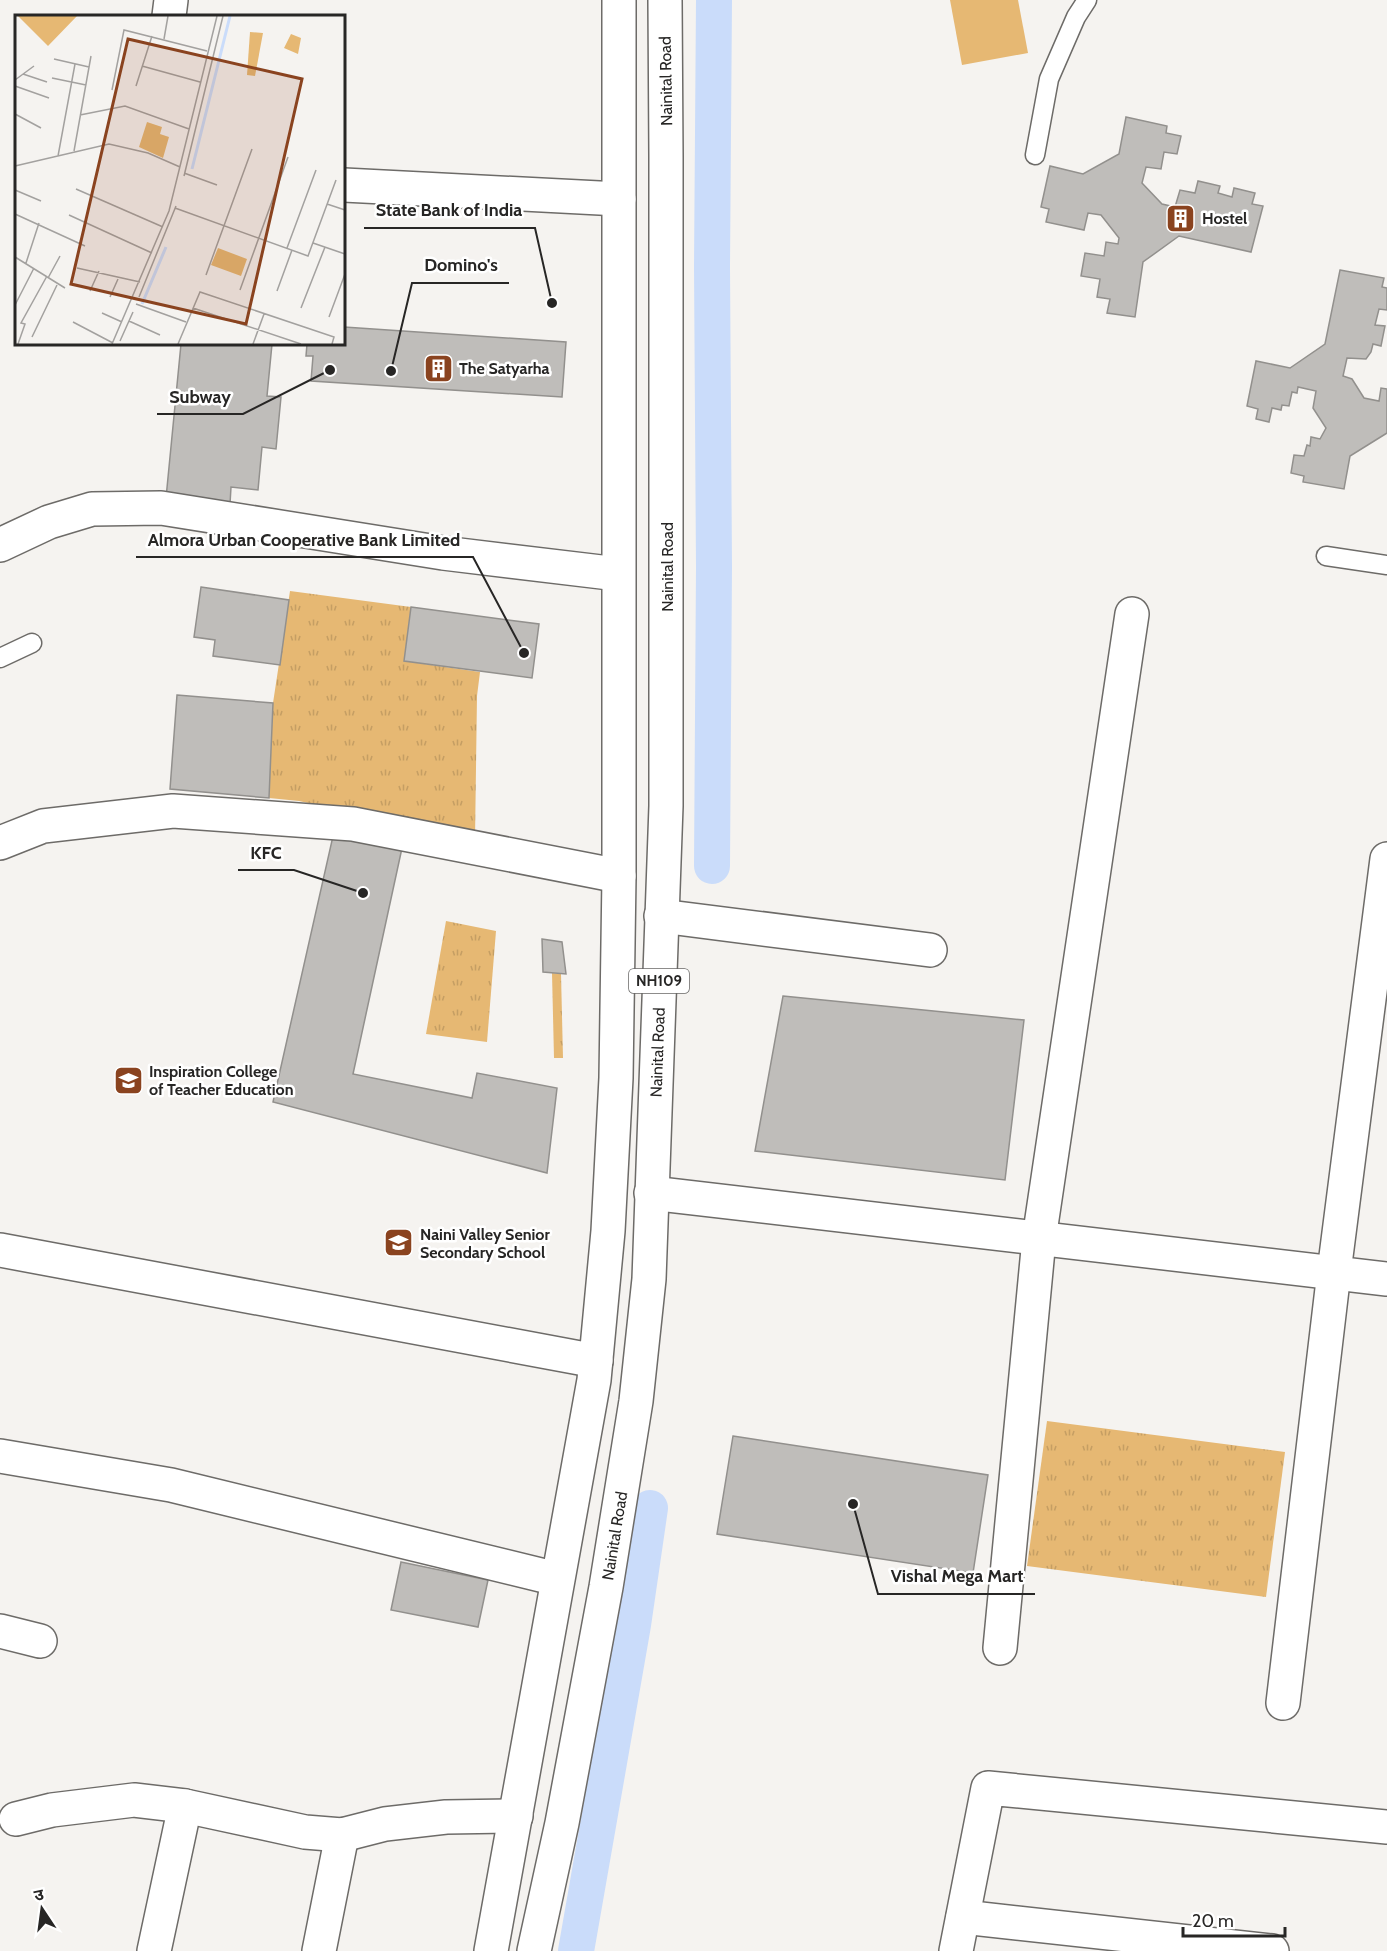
<svg xmlns="http://www.w3.org/2000/svg" width="1387" height="1951" font-family="Cabin,'Noto Sans Devanagari',sans-serif">
  <defs>
    <pattern id="grass-tufts" width="24" height="20" patternUnits="userSpaceOnUse" patternTransform="scale(1.5)"><rect width="24" height="20" fill="#e6b873"/><path d="M3 7l-1-3M5 7V3M7 7l1-3M15 17l-1-3M17 17v-4M19 17l1-3" fill="none" stroke="#c59e63"/></pattern>
  </defs>
  <rect width="100%" height="100%" fill="#f5f3f0"/>
  <!-- grass -->
  <g fill="url(#grass-tufts)">
    <polygon points="290,591 411,607 404,661 480,672 477,696 475,840 299,801 269,798 273,703"/>
    <polygon points="446,921 496,931 487,1042 426,1034"/>
    <polygon points="552,973 561,974 563,1058 554,1058"/>
    <polygon points="1047,1421 1285,1452 1266,1597 1027,1566"/>
  </g>
  <!-- pitch -->
  <polygon fill="#e6b873" points="950,0 1018,0 1028,53 962,65"/>
  <g fill="none" stroke-linecap="round" stroke-linejoin="round">
    <!-- canal -->
    <g stroke="#cadcfa" stroke-width="36">
      <polyline points="712,866 714,567 712,267 714,0"/>
      <polyline points="576,1951 633,1625 650,1508"/>
    </g>
  </g>
  <!-- building -->
  <g fill="#bfbdba" stroke="#92908d" stroke-width="1.5">
    <polygon points="1126,117 1167,126 1166,133 1181,136 1177,154 1164,152 1161,169 1146,167 1142,183 1162,204 1175,207 1180,190 1195,193 1198,181 1220,186 1218,193 1232,197 1234,188 1255,193 1252,204 1263,206 1251,252 1179,236 1143,262 1135,317 1107,313 1110,299 1097,297 1100,279 1081,276 1085,253 1104,256 1106,242 1118,244 1119,238 1101,215 1088,213 1084,230 1046,222 1049,209 1041,207 1050,166 1083,174 1119,154"/>
    <polygon points="1340,270 1384,278 1382,287 1387,288 1387,310 1379,309 1375,325 1385,326 1381,346 1373,344 1371,352 1366,359 1347,358 1343,376 1352,379 1364,398 1379,401 1381,388 1387,389 1387,433 1350,456 1344,489 1303,482 1304,476 1291,473 1294,455 1304,456 1307,445 1310,446 1311,437 1320,439 1326,428 1313,408 1316,391 1298,387 1297,393 1292,392 1289,406 1282,405 1281,410 1272,408 1269,422 1256,419 1258,409 1247,406 1256,361 1290,368 1325,344"/>
    <polygon points="344,327 566,342 562,397 311,381 313,356 306,356 307,344 344,344"/>
    <polygon points="181,344 272,344 267,396 281,397 276,449 262,447 258,490 231,487 230,504 166,498"/>
    <polygon points="201,587 289,600 280,665 213,656 215,640 194,637"/>
    <polygon points="411,607 539,624 532,678 404,661"/>
    <polygon points="177,695 273,703 269,798 170,789"/>
    <polygon points="333,836 402,848 353,1074 472,1098 477,1073 557,1088 547,1173 273,1102"/>
    <polygon points="542,939 562,942 566,974 543,972"/>
    <polygon points="783,996 1024,1020 1005,1180 755,1151"/>
    <polygon points="733,1436 988,1475 973,1573 717,1534"/>
    <polygon points="401,1562 488,1580 478,1627 391,1610"/>
  </g>
  <g fill="none" stroke-linecap="round" stroke-linejoin="round">
    <defs>
      <g id="lane">
        <polyline points="1035,155 1049,79 1076,17 1087,0"/>
        <polyline points="1326,556 1387,565"/>
        <polyline points="0,658 32,643"/>
      </g>
      <g id="street">
        <polyline points="169,16 171,0"/>
        <polyline points="344,185 619,199"/>
        <polyline points="0,545 49,522 92,509 161,508 443,553 618,574"/>
        <polyline points="0,843 43,826 173,811 353,824 619,876"/>
        <polyline points="661,916 930,950"/>
        <polyline points="651,1193 1387,1279"/>
        <polyline points="0,1250 596,1361"/>
        <polyline points="0,1456 171,1485 557,1579"/>
        <polyline points="0,1631 40,1641"/>
        <polyline points="1000,1648 1039,1239 1132,614"/>
        <polyline points="1283,1703 1334,1272 1387,859"/>
        <polyline points="16,1819 52,1810 134,1800 185,1806 305,1832 342,1835 385,1824 446,1817 516,1816"/>
        <polyline points="963,1917 1272,1951"/>
        <polyline points="154,1951 185,1806"/>
        <polyline points="319,1951 342,1835"/>
        <polyline points="956,1951 988,1788 1387,1827"/>
      </g>
      <g id="highway">
        <polyline points="491,1951 594,1380 608,1231 616,1078 619,876 619,0"/>
        <path id="s1" d="M534,1951l28,-128 44,-236 30,-186 13,-122 17,-473v-649l-1,-157"/>
      </g>
    </defs>
    <!-- lane casing -->
    <use href="#lane" stroke="#6d6b68" stroke-width="21"/>
    <!-- street casing -->
    <use href="#street" stroke="#6d6b68" stroke-width="36"/>
    <!-- highway casing -->
    <use href="#highway" stroke="#6d6b68" stroke-width="36"/>
    <!-- lane -->
    <use href="#lane" stroke="#fff" stroke-width="18"/>
    <!-- street -->
    <use href="#street" stroke="#fff" stroke-width="33"/>
    <!-- highway -->
    <use href="#highway" stroke="#fff" stroke-width="33"/>
  </g>
  <!-- icons -->
  <defs>
    <symbol id="building-square" viewBox="-11 -11 22 22"><rect x="-9" y="-9" width="18" height="18" rx="4" fill="#8a431f" stroke="#fff"/><path d="M-4-6H4V6H1V3H-1V6H-4ZM-2.5-4.3h1.7v1.8h-1.7ZM.8-4.3h1.7v1.8H.8ZM-2.5-1h1.7V.8h-1.7ZM.8-1h1.7V.8H.8Z" fill="#fff"/></symbol>
    <symbol id="university-square" viewBox="-11 -11 22 22"><rect x="-9" y="-9" width="18" height="18" rx="4" fill="#8a431f" stroke="#fff"/><path d="M0-5L7-2L0 1L-7-2ZM-4 1L0 2.5L4 1V4Q0 6-4 4Z" fill="#fff"/></symbol>
    <symbol id="school-square" viewBox="-11 -11 22 22"><rect x="-9" y="-9" width="18" height="18" rx="4" fill="#8a431f" stroke="#fff"/><path d="M0-5L7-2L0 1L-7-2ZM-4 1L0 2.5L4 1V4Q0 6-4 4Z" fill="#fff"/></symbol>
  </defs>
  <g fill-rule="evenodd">
    <use href="#building-square" x="1164" y="202" width="33" height="33"/>
    <use href="#building-square" x="422" y="352" width="33" height="33"/>
    <use href="#university-square" x="112" y="1064" width="33" height="33"/>
    <use href="#school-square" x="382" y="1226" width="33" height="33"/>
  </g>
  <g text-anchor="middle" dominant-baseline="central" stroke-width="5" stroke-linejoin="round" paint-order="stroke">
    <!-- shield labels -->
    <rect fill="#fff" stroke="#686766" stroke-width="1.5" x="629" y="969" width="60" height="24" rx="4.5"/>
    <g font-size="15" font-weight="bold" fill="#272625">
      <text x="659" y="981">NH109</text>
    </g>
    <!-- street labels -->
    <g font-size="16" fill="#272625" stroke="#fff">
      <text transform="translate(666 81) rotate(-91)">Nainital Road</text>
      <text transform="translate(667 567) rotate(-90)">Nainital Road</text>
      <text stroke="none"><textPath href="#s1" startOffset="909">Nainital Road</textPath></text>
      <text stroke="none"><textPath href="#s1" startOffset="423">Nainital Road</textPath></text>
    </g>
    <!-- poi labels -->
    <g font-size="16" font-weight="bold" fill="#272625" stroke="#fff" text-anchor="start">
      <text x="1202" y="218">Hostel</text>
      <text x="459" y="368">The Satyarha</text>
      <text x="149" y="1071">Inspiration College<tspan x="149" dy="18">of Teacher Education</tspan></text>
      <text x="420" y="1234">Naini Valley Senior<tspan x="420" dy="18">Secondary School</tspan></text>
    </g>
  </g>
  <!-- overview -->
  <g transform="translate(15 15)">
    <rect width="330" height="330" fill="#f5f3f0"/>
    <path d="M3,1h59l-29,30zM276,19l10,4 -3,16 -14,-6zM132,107l15,5 -2,7 9,3 -6,21 -24,-11zM203,233l29,11 -6,17 -30,-11z" fill="#e6b873"/>
    <path d="M235,17l13,1 -8,43 -8,-1z" fill="#e6b873"/>
    <path fill="none" stroke="#cadcfa" stroke-width="3" d="M177,154l38,-153M127,289l24,-57"/>
    <path fill="none" stroke="#a3a19f" stroke-width="1.5" d="M149,24l4,-23M39,44l35,8M127,51l58,16M8,59l24,8M37,63l34,7M0,65l19,-14M0,71l34,12M121,71l16,-50M97,75l12,-60 83,21M0,99l26,14M65,100l45,-9 64,23M59,136l17,-95M43,141l17,-92M0,151l94,-22 39,9 32,14M169,158l33,12M169,161l39,-160M61,174l87,38M0,175l26,11M312,189l18,6M160,193l133,48 28,-76M0,199l70,32M54,200l83,38M298,228l32,11M272,233l29,-78M0,242l50,31M11,248l13,-40M62,253l63,14M191,260l46,-126M33,263l12,-22M225,275l48,-133M75,276l9,-20M262,276l15,-41M95,282l8,-18M124,282l37,-91M121,289l50,18M0,290l19,-37M178,293l108,36M286,293l24,-61M87,298l20,9M314,302l16,-43M114,306l31,14M58,307l40,21M17,322l25,-52M105,326l13,-29M3,329l7,-20 -4,-1 26,-47M97,329l57,-133 48,-195M163,329l22,-52 134,45 -2,7M238,329l11,-30"/>
    <path fill="#8a431f" fill-opacity="0.15" stroke="#8a431f" stroke-width="3" d="M113,24l174,40 -56,245 -175,-40z"/>
    <rect width="330" height="330" fill="none" stroke="#272625" stroke-width="3"/>
  </g>
  <!-- callouts -->
  <path fill="none" stroke="#272625" stroke-width="2" d="M552 303L535 228H364M391 371L412 283H509M330 370L243 414H157M524 653L473 557H136M363 893L294 870H238M853 1504L878 1594H1035"/>
  <g fill="#272625" stroke="#fff" stroke-width="2">
    <circle cx="552" cy="303" r="6"/>
    <circle cx="391" cy="371" r="6"/>
    <circle cx="330" cy="370" r="6"/>
    <circle cx="524" cy="653" r="6"/>
    <circle cx="363" cy="893" r="6"/>
    <circle cx="853" cy="1504" r="6"/>
  </g>
  <g font-size="18" text-anchor="middle" font-weight="bold" fill="#272625" stroke="#fff" stroke-width="5" stroke-linejoin="round" paint-order="stroke">
    <text x="449" y="216">State Bank of India</text>
    <text x="461" y="271">Domino's</text>
    <text x="200" y="403">Subway</text>
    <text x="304" y="546">Almora Urban Cooperative Bank Limited</text>
    <text x="266" y="859">KFC</text>
    <text x="957" y="1582">Vishal Mega Mart</text>
  </g>
  <!-- north arrow -->
  <g transform="translate(42 1909) rotate(347)" stroke="#ffffff" stroke-width="4.5" paint-order="stroke">
  <path d="M0-4.5L10 22L0 15L-10 22Z" fill="#272625"/>
  <text y="-9" font-size="16" font-weight="bold" text-anchor="middle" fill="#272625">उ</text>
  </g>
  <!-- scale -->
  <path d="M1183 1927v9h102v-9" fill="none" stroke="#272625" stroke-width="3"/>
  <text x="1192" y="1927" font-size="18" fill="#272625" stroke="#ffffff" stroke-width="4.5" paint-order="stroke">20 m</text>
</svg>
